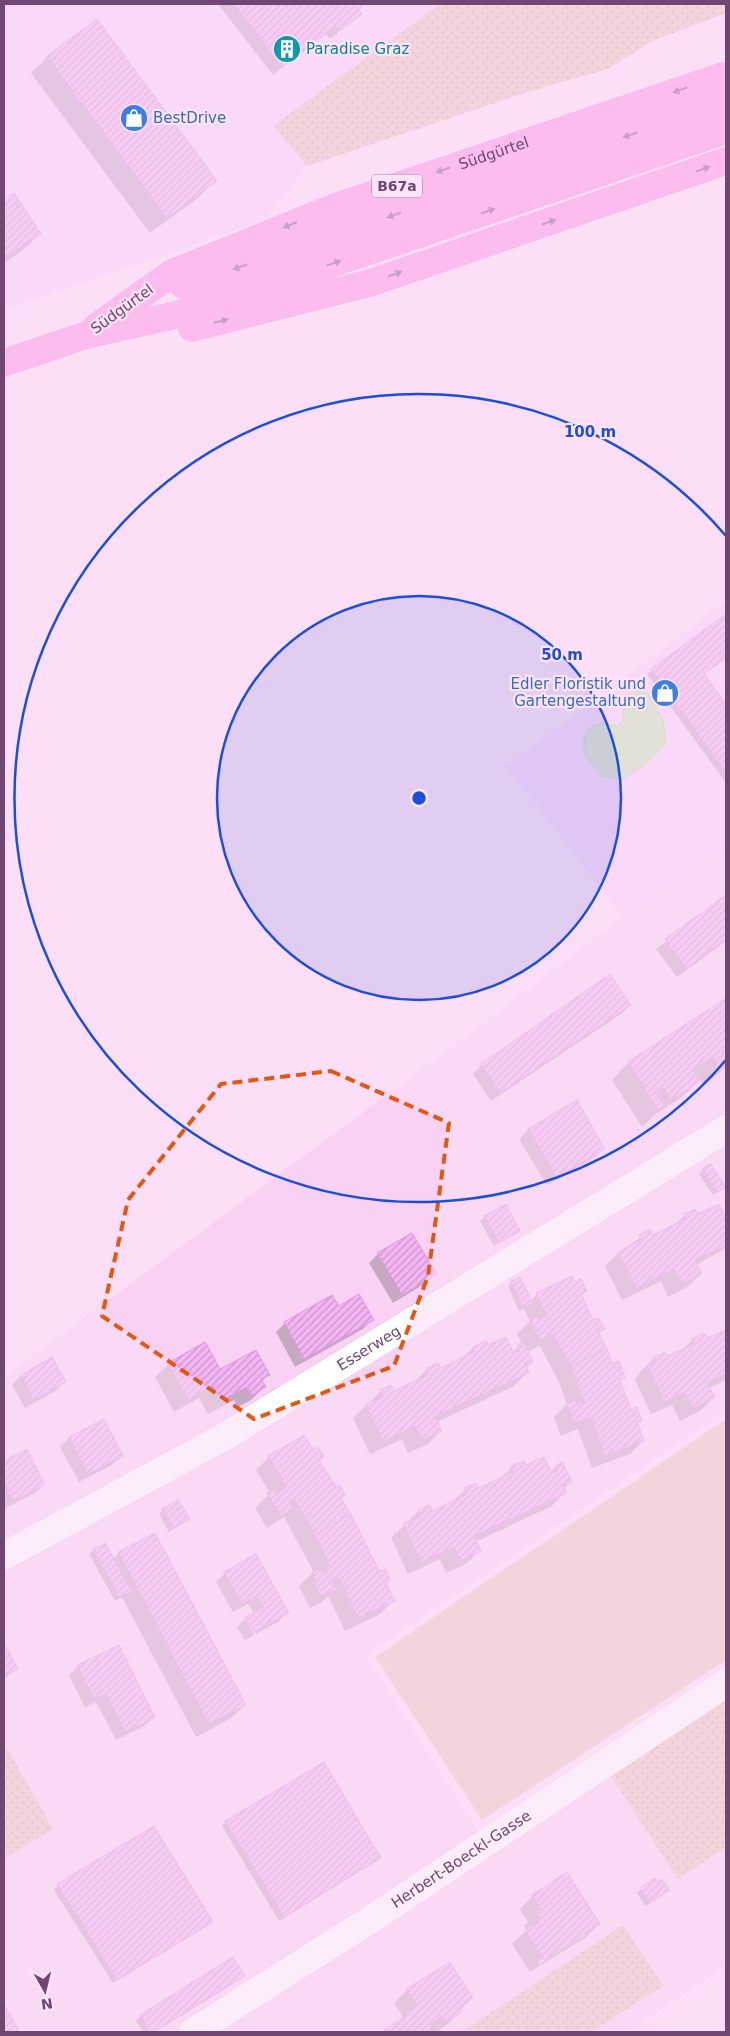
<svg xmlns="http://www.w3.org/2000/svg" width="730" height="2036" font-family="'DejaVu Sans',sans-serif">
  <defs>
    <pattern id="grass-dots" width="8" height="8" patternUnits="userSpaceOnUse" patternTransform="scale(1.25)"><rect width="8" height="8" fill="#e9c6bd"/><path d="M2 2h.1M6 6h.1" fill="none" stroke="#c1a39e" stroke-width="1.8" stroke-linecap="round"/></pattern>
    <pattern id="building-hatch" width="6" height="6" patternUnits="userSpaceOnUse" patternTransform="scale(1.25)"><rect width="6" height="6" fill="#f2b5f2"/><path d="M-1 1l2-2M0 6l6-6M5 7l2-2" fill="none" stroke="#c895c8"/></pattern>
  </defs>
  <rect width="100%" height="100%" fill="#fcdef6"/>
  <!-- residential -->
  <polygon fill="#f9d2f3" points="726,601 726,1411 365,1656 479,1831 726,1668 726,1966 627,2032 4,2032 4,1377 472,1032 623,917 507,766"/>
  <!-- commercial -->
  <g fill="#f9d1fd">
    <polygon points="4,4 440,4 274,126 307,166 263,221 4,310"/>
    <polygon points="726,601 726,842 623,917 507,767"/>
  </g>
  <!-- grass -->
  <g fill="url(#grass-dots)">
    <polygon points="440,4 726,4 726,13 652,41 608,69 531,91 307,166 273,126"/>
    <polygon points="726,1694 726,1847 678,1879 609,1773"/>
    <polygon points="4,1743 53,1829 4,1859"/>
    <polygon points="623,1925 663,1986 591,2032 461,2032"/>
  </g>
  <!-- park -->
  <polygon fill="#e9c6bd" points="726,1419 726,1660 482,1820 375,1657"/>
  <!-- water -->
  <path fill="#c0e5b3" stroke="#a8d799" d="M638,691l10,3 15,27 3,23 -20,20 -24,15 -20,-3c-5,-7 -15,-15 -17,-23 -6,-24 10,-35 32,-27l6,-4 1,-17 4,-10z"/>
  <!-- shadow -->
  <g fill="#0003" fill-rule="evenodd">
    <polygon points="218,4 365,4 357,10 360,14 330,39 326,34 273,75"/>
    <polygon points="48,57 216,180 199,197 150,233 31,73"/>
    <polygon points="14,194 40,234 23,250 4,263 4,201"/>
    <polygon points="726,616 726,658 703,674 726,706 726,783 647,674"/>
    <polygon points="726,895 726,941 677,977 656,949"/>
    <polygon points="610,975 630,1005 621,1014 491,1101 473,1074 482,1065"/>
    <polygon points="726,1000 726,1053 722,1056 726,1066 704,1086 700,1079 682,1097 657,1113 642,1127 612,1080 628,1063"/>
    <polygon points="576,1102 604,1148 595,1157 547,1185 519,1139 528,1130"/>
    <polygon points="703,1169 724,1187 713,1195 699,1174"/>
    <polygon points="719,1205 726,1221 726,1248 696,1265 701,1274 687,1287 668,1297 661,1281 622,1300 605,1266 618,1253 650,1231 653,1237 672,1227 685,1215 697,1216"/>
    <polygon points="484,1217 519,1231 494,1246 480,1221"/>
    <polygon points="411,1234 435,1274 426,1283 393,1303 369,1263 378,1254"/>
    <polygon points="512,1282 530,1301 537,1294 574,1284 585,1291 580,1296 593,1322 603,1329 598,1334 612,1365 624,1377 619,1382 630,1411 640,1420 637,1424 643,1441 630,1454 592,1468 578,1429 561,1436 554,1417 567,1404 558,1380 540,1346 527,1352 532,1362 526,1369 527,1372 514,1386 437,1422 441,1430 428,1444 408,1453 402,1439 370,1454 353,1418 381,1391 393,1392 413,1383 426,1370 440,1370 460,1360 473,1348 487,1347 512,1352 522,1344 517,1334 530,1321 524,1309 519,1311 508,1286"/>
    <polygon points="372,1320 363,1329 295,1367 276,1332 285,1323"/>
    <polygon points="726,1331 726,1380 709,1388 713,1398 700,1411 680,1421 672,1405 651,1414 635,1380 641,1371 654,1358 667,1358 681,1351 692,1340 704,1334 707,1340"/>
    <polygon points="52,1359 64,1382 55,1391 25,1408 12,1385 21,1376"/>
    <polygon points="169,1364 220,1371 268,1375 261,1382 264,1387 251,1400 238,1407 234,1400 208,1414 199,1398 174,1412 155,1377"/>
    <polygon points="103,1420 121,1456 112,1465 79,1482 60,1447 69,1438"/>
    <polygon points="26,1451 44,1484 35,1493 4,1509 4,1462"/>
    <path d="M312,1452l10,5 -3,4 74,140 -13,13 -35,17 -17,-35 -6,6 -12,6 -11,-22 15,-14 -30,-55 -17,11 -12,-20 15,-15 -14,-23 13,-13zM315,1581h2l6,12 -2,2z"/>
    <polygon points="523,1462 526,1467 550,1472 556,1467 570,1482 564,1489 565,1492 552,1506 475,1542 479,1551 466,1564 446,1573 440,1559 408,1574 391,1538 404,1525 419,1511 432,1512 451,1503 465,1490 476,1484 479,1490 498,1481 511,1468"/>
    <polygon points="163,1510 188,1519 169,1532 159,1514"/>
    <polygon points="104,1544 113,1559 119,1553 245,1705 231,1718 196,1737 122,1597 115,1601 89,1554"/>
    <polygon points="225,1573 287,1613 278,1622 256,1634 247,1619 245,1619 254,1635 245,1640 237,1627 246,1618 254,1613 248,1604 233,1612 216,1582"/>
    <polygon points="4,1645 16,1669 4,1679"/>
    <polygon points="78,1666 153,1717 144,1726 116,1740 96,1702 85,1707 69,1675"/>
    <polygon points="226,1822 380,1858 279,1921 222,1826"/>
    <polygon points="657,1883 668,1890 646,1906 637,1893 641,1889"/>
    <polygon points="58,1885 211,1922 113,1983 54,1890"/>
    <path d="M533,1896l66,28 -13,13 -56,35 -18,-28 15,-14 -3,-4 4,-4 -8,-13zM585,1932v3l-46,29 -1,-2z"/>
    <polygon points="233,1959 239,1980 154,2032 143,2032 136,2021 141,2016"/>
    <polygon points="407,1990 471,1998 447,2025 436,2032 431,2032 429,2029 426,2032 383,2032 403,2017 394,2003"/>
  </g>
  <!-- building -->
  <g fill="url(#building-hatch)" stroke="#e395e5">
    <polygon points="234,4 364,4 358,9 362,14 339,31 335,26 282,67"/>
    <polygon points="97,19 217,181 167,218 47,56"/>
    <polygon points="14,193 41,234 4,258 4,199"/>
    <polygon points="726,614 726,658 704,674 726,704 726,773 651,669"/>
    <polygon points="726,895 726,939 686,969 665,939"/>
    <polygon points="610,974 631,1005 500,1093 481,1064"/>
    <polygon points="726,998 726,1048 721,1052 726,1060 726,1067 721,1070 712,1057 693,1070 700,1081 671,1100 663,1088 656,1093 665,1107 659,1111 628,1062"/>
    <polygon points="577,1100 605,1149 556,1177 528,1129"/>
    <polygon points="710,1163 726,1187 718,1192 702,1169"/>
    <polygon points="506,1204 520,1231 499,1243 484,1216"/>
    <polygon points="719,1204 726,1218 726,1245 695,1260 702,1274 682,1284 674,1269 636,1288 618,1252 641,1240 639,1235 650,1229 653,1235 686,1219 684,1214 695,1209 697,1214"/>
    <polygon points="412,1233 437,1274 402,1295 377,1253"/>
    <polygon points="572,1276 575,1282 581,1279 587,1291 581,1294 593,1320 599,1318 605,1329 598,1332 607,1349 571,1366 553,1334 539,1340 530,1320 537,1317 539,1320 547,1316 536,1293"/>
    <polygon points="520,1277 533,1304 523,1308 511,1281"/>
    <polygon points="359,1294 374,1320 304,1359 284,1322 332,1295 339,1306"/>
    <polygon points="726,1330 726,1374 707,1383 715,1398 693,1409 685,1392 665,1402 647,1366 656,1362 654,1357 665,1352 667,1356 694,1344 692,1339 704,1333 707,1338"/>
    <polygon points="506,1337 514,1353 520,1351 517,1345 524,1342 533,1362 526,1366 529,1373 435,1416 442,1431 422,1440 415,1426 383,1442 366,1404 383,1396 380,1390 391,1385 394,1391 429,1374 426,1369 438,1363 441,1368 475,1352 473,1347 486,1340 488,1345"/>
    <polygon points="205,1342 220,1369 256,1350 270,1375 261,1379 266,1387 252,1395 247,1387 221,1401 213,1386 188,1399 168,1363"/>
    <polygon points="607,1349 612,1363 619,1361 625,1378 620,1380 631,1410 637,1407 642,1421 637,1422 644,1441 605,1456 591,1417 574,1424 566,1402 575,1399 577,1404 584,1402 571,1366"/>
    <polygon points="52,1357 66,1382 34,1400 21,1375"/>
    <polygon points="104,1419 123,1456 88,1474 69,1437"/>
    <polygon points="304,1435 313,1450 318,1447 324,1457 319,1460 336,1487 340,1485 345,1495 341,1498 351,1514 315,1535 294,1499 289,1501 294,1509 281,1516 267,1493 274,1489 277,1493 287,1487 268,1456"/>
    <polygon points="27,1449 45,1485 13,1501 4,1483 4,1461"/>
    <polygon points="544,1457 552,1473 558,1471 555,1466 562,1462 572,1482 564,1486 567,1493 474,1536 481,1551 460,1561 454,1547 421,1562 403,1524 421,1516 418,1510 430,1505 432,1511 467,1494 464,1488 476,1483 479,1488 513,1472 511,1466 524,1461 526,1465"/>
    <polygon points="178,1500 190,1519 174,1528 162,1509"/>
    <polygon points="351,1514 379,1571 385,1569 391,1580 386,1583 395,1601 358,1618 339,1578 333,1581 337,1589 323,1596 312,1572 320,1568 322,1572 331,1568 315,1535"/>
    <polygon points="155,1533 246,1705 209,1724 118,1552"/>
    <polygon points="105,1543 132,1591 120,1598 93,1549"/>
    <polygon points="256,1554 289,1613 254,1632 245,1617 264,1607 257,1596 242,1604 224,1572"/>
    <polygon points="4,1643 18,1669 4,1676"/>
    <polygon points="119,1645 155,1718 125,1732 106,1694 94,1699 77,1665"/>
    <polygon points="324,1762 381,1858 284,1917 225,1821"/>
    <polygon points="154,1826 213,1922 117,1980 57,1884"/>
    <polygon points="567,1872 600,1924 544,1960 525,1930 542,1919 537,1912 541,1909 532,1895"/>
    <polygon points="655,1878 658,1882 662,1879 669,1890 650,1903 640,1888"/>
    <polygon points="233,1957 245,1976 154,2032 149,2032 140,2015"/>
    <polygon points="450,1962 473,1998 459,2007 462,2012 446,2022 442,2016 430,2025 432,2028 425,2032 386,2032 384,2030 407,2015 406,2012 417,2005 406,1989"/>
    <polygon points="4,2004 20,2032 4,2032"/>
  </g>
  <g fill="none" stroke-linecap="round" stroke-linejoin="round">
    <defs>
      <g id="minor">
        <path id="s1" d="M4,1556l220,-119 502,-308"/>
        <path id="s2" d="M193,2032l180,-114 353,-235"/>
      </g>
      <g id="major">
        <polyline points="184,286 726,102"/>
        <path id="s3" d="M95,328l77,-55 163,-66 391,-132"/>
        <polyline points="192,328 370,283 726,161"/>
        <polyline points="4,363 86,335 189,312 726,130"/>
      </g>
    </defs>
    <!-- minor casing -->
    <use href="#minor" stroke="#e5bfe2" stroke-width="29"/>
    <!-- major casing -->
    <use href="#major" stroke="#fff" stroke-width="29"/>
    <!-- minor -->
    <use href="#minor" stroke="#fff" stroke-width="28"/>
    <!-- major -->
    <use href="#major" stroke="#fd94e5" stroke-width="28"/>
  </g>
  <!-- one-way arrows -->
  <defs><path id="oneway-solid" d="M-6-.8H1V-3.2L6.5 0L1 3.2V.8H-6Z" transform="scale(1.25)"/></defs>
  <g fill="#8c5689">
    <use href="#oneway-solid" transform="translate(680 90) rotate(161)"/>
    <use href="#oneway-solid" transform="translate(630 135) rotate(161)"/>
    <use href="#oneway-solid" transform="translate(703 169) rotate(-19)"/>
    <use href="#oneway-solid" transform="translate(443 170) rotate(161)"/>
    <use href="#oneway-solid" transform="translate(488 211) rotate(-19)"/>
    <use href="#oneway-solid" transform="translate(394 215) rotate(161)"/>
    <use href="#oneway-solid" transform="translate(549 222) rotate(-19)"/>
    <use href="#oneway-solid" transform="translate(290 225) rotate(158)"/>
    <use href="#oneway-solid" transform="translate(334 263) rotate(-19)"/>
    <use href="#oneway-solid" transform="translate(240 267) rotate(161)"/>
    <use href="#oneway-solid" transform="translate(395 274) rotate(-19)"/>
    <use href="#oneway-solid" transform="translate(221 321) rotate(-14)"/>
  </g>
  <!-- marked area -->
  <path d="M0 0H730V2036H0ZM331,1071l118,52 -21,153 -34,90 -140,53 -152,-103 26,-116 93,-116z" fill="#fcdef6" fill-opacity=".55" fill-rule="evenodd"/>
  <path fill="none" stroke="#e25811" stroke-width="4" stroke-dasharray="10 6" stroke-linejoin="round" d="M331,1071l118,52 -21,153 -34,90 -140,53 -152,-103 26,-116 93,-116z"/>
  <!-- distance rings -->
  <circle cx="419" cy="798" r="202" fill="#1d4ed8" fill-opacity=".12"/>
  <g fill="none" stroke="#1d4ed8" stroke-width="2.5">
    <circle cx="419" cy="798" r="202"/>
    <path d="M726 1060A404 404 0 1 1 726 536"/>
  </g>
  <!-- icons -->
  <defs>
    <symbol id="building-disc" viewBox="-11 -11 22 22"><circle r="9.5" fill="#0f9aa8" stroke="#ffe4f9"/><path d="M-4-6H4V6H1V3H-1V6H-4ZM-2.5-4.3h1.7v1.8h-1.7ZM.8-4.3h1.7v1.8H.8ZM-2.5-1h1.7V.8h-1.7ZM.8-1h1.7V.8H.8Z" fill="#fff"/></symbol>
    <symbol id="shop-disc" viewBox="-11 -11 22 22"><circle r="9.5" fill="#3f7fe0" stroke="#ffe4f9"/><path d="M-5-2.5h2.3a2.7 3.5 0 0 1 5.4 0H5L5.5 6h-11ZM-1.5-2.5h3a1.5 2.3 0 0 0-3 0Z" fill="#fff"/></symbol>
  </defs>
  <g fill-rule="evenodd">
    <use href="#building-disc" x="271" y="33" width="32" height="32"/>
    <use href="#shop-disc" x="118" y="102" width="32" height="32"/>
    <use href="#shop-disc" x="649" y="677" width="32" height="32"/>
  </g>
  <g text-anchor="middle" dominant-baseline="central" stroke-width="4.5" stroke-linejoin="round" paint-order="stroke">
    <!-- shield labels -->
    <rect fill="#ffe4f9" stroke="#9b759a" stroke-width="1" x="372" y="174.5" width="50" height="23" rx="4"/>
    <g font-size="14" font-weight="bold" fill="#704672">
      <text x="397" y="186">B67a</text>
    </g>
    <!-- culture labels -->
    <g font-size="15" fill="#0d838f" stroke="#ffe4f9" text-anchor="start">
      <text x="306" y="49">Paradise Graz</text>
    </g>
    <!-- shop labels -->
    <g font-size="15" fill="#366cbe" stroke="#ffe4f9" text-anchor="start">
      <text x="153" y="118">BestDrive</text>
      <text x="646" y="684" text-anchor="end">Edler Floristik und<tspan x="646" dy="17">Gartengestaltung</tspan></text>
    </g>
    <!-- street labels -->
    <g font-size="15" fill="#704672" stroke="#ffe4f9">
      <text stroke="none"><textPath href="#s3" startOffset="438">Südgürtel</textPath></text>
      <text transform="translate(122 309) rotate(-36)">Südgürtel</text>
      <text stroke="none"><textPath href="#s1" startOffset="420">Esserweg</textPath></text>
      <text stroke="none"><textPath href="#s2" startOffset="319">Herbert-Boeckl-Gasse</textPath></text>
    </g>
  </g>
  <circle cx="419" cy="798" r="8" fill="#1d4ed8" stroke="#ffe4f9" stroke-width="2.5"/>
  <g font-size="15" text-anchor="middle" font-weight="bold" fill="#1d4ed8" stroke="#ffe4f9" stroke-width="4.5" stroke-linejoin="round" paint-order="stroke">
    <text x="590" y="437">100 m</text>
    <text x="562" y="660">50 m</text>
  </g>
  <!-- border -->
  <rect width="730" height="2036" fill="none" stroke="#704672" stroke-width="10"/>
  <!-- north arrow -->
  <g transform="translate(45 1991) rotate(172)" stroke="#ffe4f9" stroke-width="4" paint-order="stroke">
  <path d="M0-4L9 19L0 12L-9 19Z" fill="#704672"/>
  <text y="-8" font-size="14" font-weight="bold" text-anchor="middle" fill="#704672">N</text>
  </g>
</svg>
